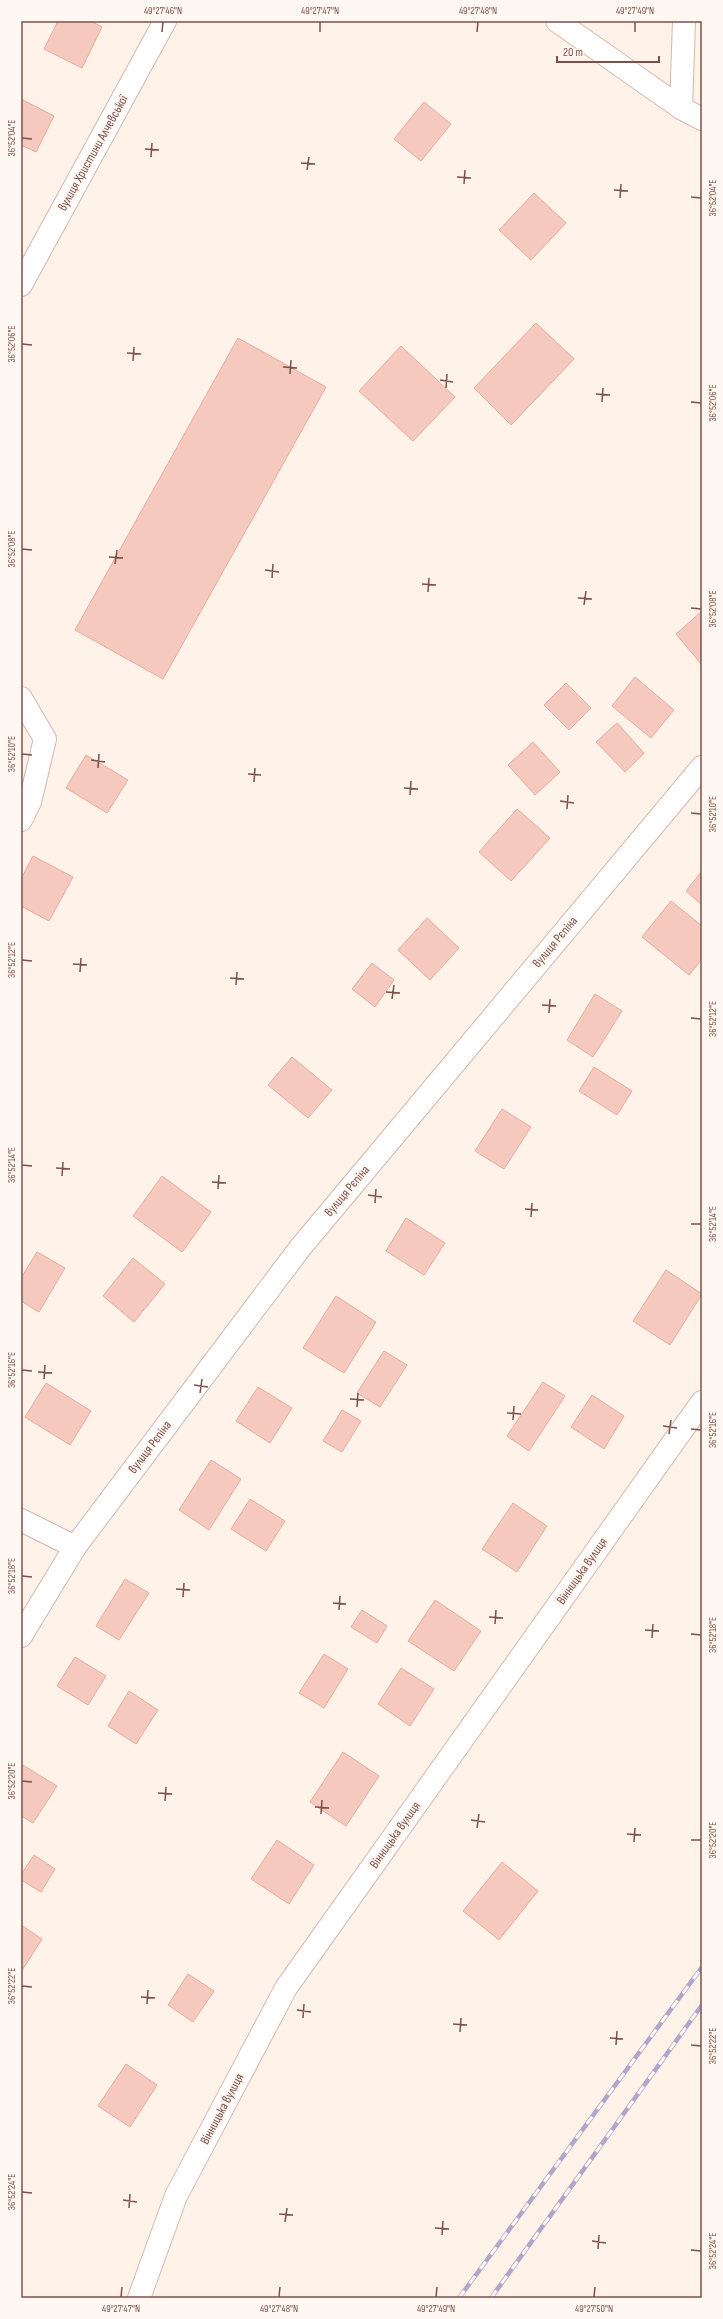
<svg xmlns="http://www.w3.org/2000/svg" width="723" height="2319" font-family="'Sofia Sans Condensed',sans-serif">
  <rect width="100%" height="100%" fill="#fef2e9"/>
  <!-- building -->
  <g fill="#f6c9be" stroke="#ebaa9d">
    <polygon points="58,21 91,21 102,27 82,68 44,49"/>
    <polygon points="21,99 54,116 36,152 21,145"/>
    <polygon points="424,102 451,124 421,161 394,139"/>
    <polygon points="534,193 566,223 531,260 499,230"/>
    <polygon points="536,323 574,359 511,425 474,388"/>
    <polygon points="238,338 326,387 163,679 75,630"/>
    <polygon points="401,346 455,397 413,441 359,391"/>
    <polygon points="702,611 702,665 676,634"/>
    <polygon points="635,677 674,710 651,738 612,706"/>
    <polygon points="566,683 591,708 569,730 544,705"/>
    <polygon points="617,723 644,753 625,772 596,742"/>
    <polygon points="533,742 560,772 535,795 508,765"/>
    <polygon points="86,755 128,780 107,813 66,788"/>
    <polygon points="517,809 550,838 511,881 479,852"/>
    <polygon points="33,856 73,877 49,921 21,906 21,879"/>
    <polygon points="702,871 702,905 686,891"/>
    <polygon points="671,901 702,926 702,959 689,975 642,937"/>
    <polygon points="427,918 459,948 430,980 398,950"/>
    <polygon points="372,963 394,980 375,1007 352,989"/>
    <polygon points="595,994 622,1011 593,1057 567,1040"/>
    <polygon points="292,1057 332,1090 308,1118 268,1085"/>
    <polygon points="594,1067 632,1091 617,1115 579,1091"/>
    <polygon points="502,1109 531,1127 504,1169 475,1151"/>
    <polygon points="162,1176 211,1212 182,1252 133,1216"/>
    <polygon points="406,1218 445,1243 424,1275 386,1251"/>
    <polygon points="37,1252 65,1268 39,1312 21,1301 21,1278"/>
    <polygon points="133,1258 165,1284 134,1322 103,1296"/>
    <polygon points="666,1270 702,1294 670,1345 633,1321"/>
    <polygon points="336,1296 376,1322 344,1373 303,1348"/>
    <polygon points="384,1351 407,1365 380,1407 357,1393"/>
    <polygon points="543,1382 565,1396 529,1451 507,1436"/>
    <polygon points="46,1383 91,1411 70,1445 25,1417"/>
    <polygon points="258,1387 292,1408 270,1443 236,1421"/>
    <polygon points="592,1395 624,1416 604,1449 571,1427"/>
    <polygon points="342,1410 361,1421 342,1452 323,1441"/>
    <polygon points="211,1460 241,1479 209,1530 179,1510"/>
    <polygon points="250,1499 285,1521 266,1551 231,1529"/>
    <polygon points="513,1503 547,1526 517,1572 482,1549"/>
    <polygon points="125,1579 149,1593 119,1640 96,1626"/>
    <polygon points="435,1600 481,1631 454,1671 408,1641"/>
    <polygon points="362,1610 387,1626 377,1643 351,1627"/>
    <polygon points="324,1654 348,1669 324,1708 299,1693"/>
    <polygon points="75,1657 106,1676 88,1705 57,1686"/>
    <polygon points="401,1668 434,1689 410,1726 378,1704"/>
    <polygon points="129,1691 158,1710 136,1744 108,1726"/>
    <polygon points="343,1752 379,1776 346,1826 310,1802"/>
    <polygon points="21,1764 57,1786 33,1823 21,1816"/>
    <polygon points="277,1840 314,1865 289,1904 251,1879"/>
    <polygon points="34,1855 55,1869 41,1892 21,1880 21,1875"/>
    <polygon points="502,1862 538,1891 499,1940 463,1911"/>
    <polygon points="21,1925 42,1939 21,1972"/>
    <polygon points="188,1974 214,1991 193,2022 168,2005"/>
    <polygon points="126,2064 157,2085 130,2127 98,2106"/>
  </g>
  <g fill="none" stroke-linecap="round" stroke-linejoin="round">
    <defs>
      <g id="street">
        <polyline points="681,108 684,21"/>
        <polyline points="21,285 165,21"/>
        <polyline points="21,698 45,739 30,802 21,820"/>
        <polyline points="21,1520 75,1547"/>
        <polyline points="21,1636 75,1547 300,1248 702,767"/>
      </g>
      <g id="secondary">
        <polyline points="557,21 681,108 702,119"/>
        <polyline points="139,2298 176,2196 286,1988 702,1402"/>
      </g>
    </defs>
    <!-- street casing -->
    <use href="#street" stroke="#d5b8b0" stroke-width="24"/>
    <!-- secondary casing -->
    <use href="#secondary" stroke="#dab9af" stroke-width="24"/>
    <!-- street -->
    <use href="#street" stroke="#fff" stroke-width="22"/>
    <!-- secondary -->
    <use href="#secondary" stroke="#fff" stroke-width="22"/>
    <defs>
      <g id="rail">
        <polyline points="459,2298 702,1967"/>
        <polyline points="491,2298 702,2005"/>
      </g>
    </defs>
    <!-- rail casing -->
    <use href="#rail" stroke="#b1a5cb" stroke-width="4.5"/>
    <!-- rail -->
    <use href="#rail" stroke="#fff7f1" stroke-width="3" stroke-dasharray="9" stroke-linecap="butt"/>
  </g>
  <!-- ticks -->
  <path fill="none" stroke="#7c5149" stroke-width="1.5" d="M162,32l1,-10M320,32v-10M477,32l1,-10M635,32v-10M22,138l10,1M145,149l14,1M151,157l1,-14M301,163l14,1M307,170l2,-13M457,177l14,1M464,184l1,-14M614,190l14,1M691,197l10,1M620,198l1,-14M22,344l10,1M127,353l14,1M133,361l1,-14M283,367l14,1M290,374l1,-14M440,380l13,2M446,388l1,-14M596,394l14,1M602,402l1,-14M691,402l10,1M22,549l10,1M109,557l14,1M115,564l2,-14M265,570l14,2M272,578l1,-14M422,584l14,1M428,592l1,-14M578,598l14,1M584,605l2,-14M691,608l10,1M22,754l10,1M91,760l14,2M98,768l1,-14M248,774l13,1M254,782l1,-14M404,788l14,1M410,795l1,-14M560,801l14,2M567,809l1,-14M691,813l10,1M22,960l10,1M73,964l14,1M80,972l1,-14M230,978l14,1M236,985l1,-13M386,992l14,1M392,999l2,-14M542,1005l14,1M549,1013l1,-14M691,1018l10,1M22,1165l10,1M56,1168l14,1M62,1176l1,-14M212,1182l14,1M218,1189l1,-14M368,1195l14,2M375,1203l1,-14M525,1209l13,1M531,1217l1,-14M691,1224h10M22,1370l10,1M38,1372l14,1M44,1379l1,-14M194,1385l14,2M200,1393l2,-14M350,1399l14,1M357,1407l1,-14M507,1413l14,1M513,1420l1,-14M663,1426l14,2M691,1429l10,1M669,1434l2,-14M22,1576l10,1M176,1589l14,1M183,1597l1,-14M333,1603l13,1M339,1610l1,-14M489,1617l14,1M495,1624l1,-14M645,1630l14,1M691,1634l10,1M652,1638l1,-14M22,1781l10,1M158,1793l14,1M165,1801l1,-14M315,1807l14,1M321,1814l1,-14M471,1820l14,2M477,1828l2,-14M627,1834l14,1M691,1840h10M634,1842l1,-14M22,1986l10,1M141,1997l14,1M147,2004l1,-14M297,2010l14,2M303,2018l1,-14M453,2024l14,1M460,2032l1,-14M610,2038l13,1M616,2045l1,-14M691,2045l10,1M22,2192l10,1M123,2200l14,2M129,2208l1,-14M279,2214l14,1M285,2222l2,-14M435,2228l14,1M442,2235l1,-14M592,2241l14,2M598,2249l1,-14M691,2250l10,1M121,2297l1,-10M279,2297l1,-10M436,2297l1,-10M594,2297l1,-10"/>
  <g text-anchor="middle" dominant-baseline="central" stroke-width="4" stroke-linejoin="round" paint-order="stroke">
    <!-- street labels -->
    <g font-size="13" fill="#7c5149" stroke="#fff7f1">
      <text transform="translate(93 153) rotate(-61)">вулиця Христини Алчевської</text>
      <text transform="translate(555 942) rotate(-50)">вулиця Рєпіна</text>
      <text transform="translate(347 1191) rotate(-50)">вулиця Рєпіна</text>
      <text transform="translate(150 1447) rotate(-53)">вулиця Рєпіна</text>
      <text transform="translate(582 1571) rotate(-55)">Вінницька вулиця</text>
      <text transform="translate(395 1835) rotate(-55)">Вінницька вулиця</text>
      <text transform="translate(222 2109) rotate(-62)">Вінницька вулиця</text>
    </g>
  </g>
  <!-- border -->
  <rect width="723" height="2319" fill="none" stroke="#fff7f1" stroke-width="44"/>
  <!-- scale -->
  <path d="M557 56v6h102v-6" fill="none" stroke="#7c5149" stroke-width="2"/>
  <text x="563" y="56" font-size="12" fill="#7c5149" stroke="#fff7f1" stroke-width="3" paint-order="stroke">20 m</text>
  <rect x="22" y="22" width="679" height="2275" fill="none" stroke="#7c5149" stroke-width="1.5"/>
  <g font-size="10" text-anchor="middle" fill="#7c5149">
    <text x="163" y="14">49°27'46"N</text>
    <text x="320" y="14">49°27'47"N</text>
    <text x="478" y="14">49°27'48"N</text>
    <text x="635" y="14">49°27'49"N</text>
    <text transform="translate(11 138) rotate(-90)" y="4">36°52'04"E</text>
    <text transform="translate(712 198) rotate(-90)" y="4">36°52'04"E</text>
    <text transform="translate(11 344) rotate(-90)" y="4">36°52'06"E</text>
    <text transform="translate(712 403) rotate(-90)" y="4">36°52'06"E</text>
    <text transform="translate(11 549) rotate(-90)" y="4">36°52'08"E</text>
    <text transform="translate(712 609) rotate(-90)" y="4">36°52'08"E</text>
    <text transform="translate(11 754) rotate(-90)" y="4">36°52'10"E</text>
    <text transform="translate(712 814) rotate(-90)" y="4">36°52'10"E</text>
    <text transform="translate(11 960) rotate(-90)" y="4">36°52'12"E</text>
    <text transform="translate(712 1019) rotate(-90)" y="4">36°52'12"E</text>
    <text transform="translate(11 1165) rotate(-90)" y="4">36°52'14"E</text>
    <text transform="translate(712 1224) rotate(-90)" y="4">36°52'14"E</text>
    <text transform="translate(11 1370) rotate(-90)" y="4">36°52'16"E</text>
    <text transform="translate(712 1430) rotate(-90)" y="4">36°52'16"E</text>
    <text transform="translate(11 1576) rotate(-90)" y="4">36°52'18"E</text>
    <text transform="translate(712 1635) rotate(-90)" y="4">36°52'18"E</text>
    <text transform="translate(11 1781) rotate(-90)" y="4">36°52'20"E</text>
    <text transform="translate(712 1840) rotate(-90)" y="4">36°52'20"E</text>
    <text transform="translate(11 1986) rotate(-90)" y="4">36°52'22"E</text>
    <text transform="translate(712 2046) rotate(-90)" y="4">36°52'22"E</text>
    <text transform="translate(11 2192) rotate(-90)" y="4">36°52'24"E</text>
    <text transform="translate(712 2251) rotate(-90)" y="4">36°52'24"E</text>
    <text x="121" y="2312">49°27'47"N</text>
    <text x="279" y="2312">49°27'48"N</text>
    <text x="436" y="2312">49°27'49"N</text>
    <text x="594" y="2312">49°27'50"N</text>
  </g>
</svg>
